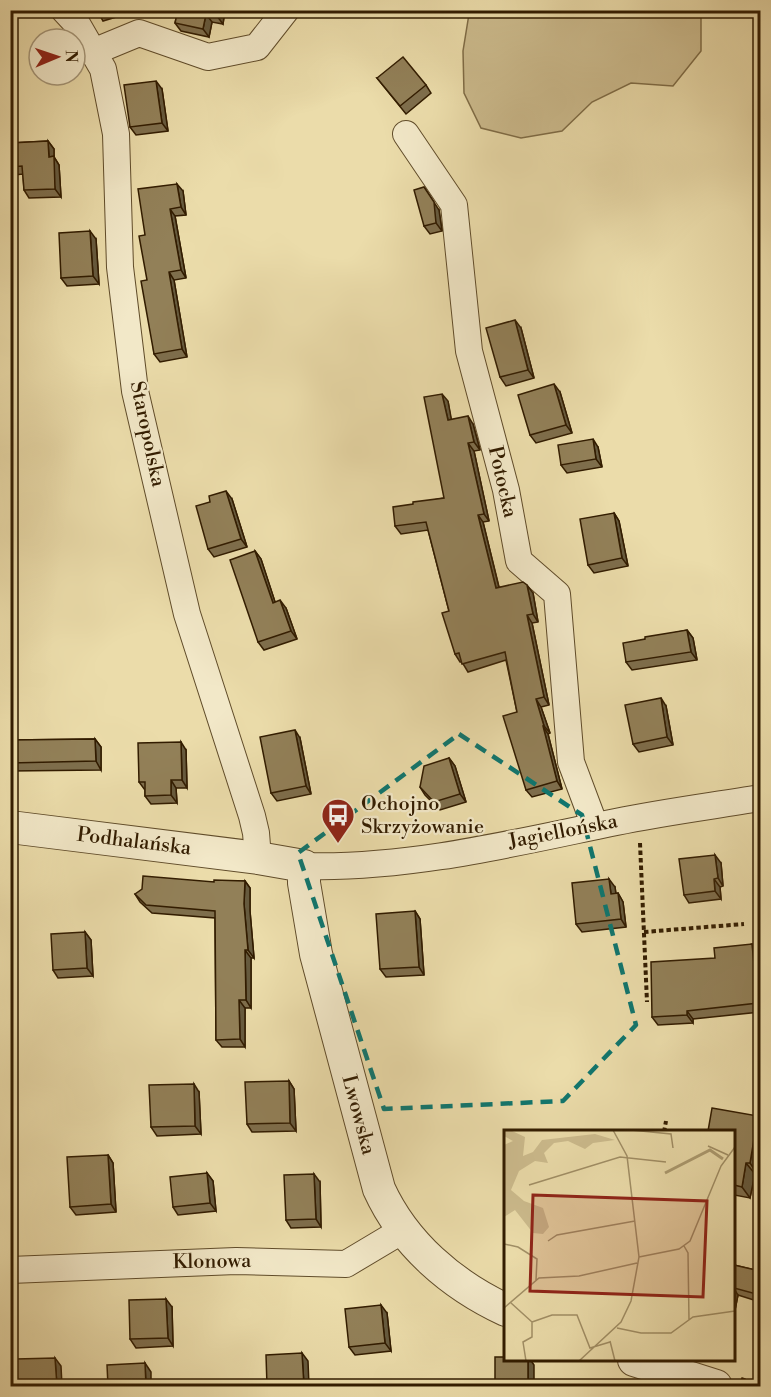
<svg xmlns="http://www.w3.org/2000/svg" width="771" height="1397" font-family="'Libre Bodoni',serif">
  <rect width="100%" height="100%" fill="#ebdcaa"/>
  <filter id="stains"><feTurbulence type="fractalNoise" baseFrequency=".00333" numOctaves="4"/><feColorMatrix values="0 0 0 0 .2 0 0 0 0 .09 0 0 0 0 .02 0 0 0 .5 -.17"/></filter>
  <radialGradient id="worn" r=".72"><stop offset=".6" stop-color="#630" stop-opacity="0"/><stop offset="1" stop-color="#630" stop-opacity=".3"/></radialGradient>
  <!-- green -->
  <polygon fill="#ccbb8d" stroke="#7f6c46" stroke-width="1.5" points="475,11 701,11 701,51 673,86 631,83 592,102 562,131 521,138 481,128 464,93 463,51 469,14"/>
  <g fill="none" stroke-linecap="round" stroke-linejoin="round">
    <defs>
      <g id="minor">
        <polyline points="64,10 77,24 103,69 116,134 120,267 135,391 187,614 252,816 256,833 258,858"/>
        <polyline points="93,52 139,33 208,57 257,47 286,10"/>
        <polyline points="406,134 454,205 469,351 506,490 519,561 557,594 571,762 595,826"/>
        <path d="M304,866c105,3 210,-23 312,-44 48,-10 96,-16 144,-24"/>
        <polyline points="10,1270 236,1261 346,1264 403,1230"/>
      </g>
      <g id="tertiary">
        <path d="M10,827l248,31 46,8v17l12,71 63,235c25,55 73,96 127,121"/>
        <polyline points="634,1360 716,1386"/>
      </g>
    </defs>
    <!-- minor casing -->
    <use href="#minor" stroke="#604c2a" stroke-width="28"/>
    <!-- tertiary casing -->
    <use href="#tertiary" stroke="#604c2a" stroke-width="34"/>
    <!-- path -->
    <g stroke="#321c00" stroke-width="4" stroke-dasharray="4.5 3" stroke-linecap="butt">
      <polyline points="640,843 647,1002"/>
      <polyline points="644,932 744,924"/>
      <polyline points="664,1132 666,1121"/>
      <polyline points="741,1379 760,1385"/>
    </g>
    <!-- minor -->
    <use href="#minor" stroke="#f2e8c8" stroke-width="26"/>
    <!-- tertiary -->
    <use href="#tertiary" stroke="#f2e8c8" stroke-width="32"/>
  </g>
  <!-- wall -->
  <g fill="#7e6e4c" stroke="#321c00" stroke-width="1.5">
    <polygon points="97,10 136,11 103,21"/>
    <polygon points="178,10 225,10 223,24 212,22 209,37 181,31 175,23"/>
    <polygon points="377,78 426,85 431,93 406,114"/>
    <polygon points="10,82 14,102 10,103"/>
    <polygon points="162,89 168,131 136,135 130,127"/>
    <polygon points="48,141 54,149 54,157 59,165 61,197 29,198 24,190 23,174 14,175 10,169 10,143"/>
    <polygon points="183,191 186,215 175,216 186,278 174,280 187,357 160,362 154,354 147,280 145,235"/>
    <polygon points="439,210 442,231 430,234 424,226"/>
    <polygon points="96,239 99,284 67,286 61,278"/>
    <polygon points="521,328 534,378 506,386 500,377"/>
    <polygon points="560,392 572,433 536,443 530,435"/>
    <polygon points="448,401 451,420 473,424 480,450 474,451 489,521 483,522 499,587 533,593 538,622 532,623 549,705 541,707 550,733 548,734 562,789 532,797 526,790 517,712 506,660 468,672 462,662 460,662 455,654 449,611 428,530 401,534 395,526 413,504 444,498"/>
    <polygon points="598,447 602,467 567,473 561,465"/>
    <polygon points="232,499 247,547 214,557 208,549"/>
    <polygon points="614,513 619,521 628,566 594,573 588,565"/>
    <polygon points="255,551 261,559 275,602 286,608 297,639 264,650 258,642"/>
    <polygon points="687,630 693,638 697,660 632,670 626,662 645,639"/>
    <polygon points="666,706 673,745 639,752 633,744"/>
    <polygon points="300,738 311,794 277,801 271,793"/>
    <polygon points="95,739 101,747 101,770 10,771 10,740"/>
    <polygon points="186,750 187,788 176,788 177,803 151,804 145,796 145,790 139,782"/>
    <polygon points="449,758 455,766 466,802 440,810 425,795 420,787"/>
    <polygon points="721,863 723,886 720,887 721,899 689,903 684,895"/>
    <polygon points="245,881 250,888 250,911 254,958 251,958 251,1008 245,1008 245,1047 222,1047 216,1040 215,918 152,913 140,902 135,894 214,882"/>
    <polygon points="615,887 616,894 618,893 623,902 626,927 582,932 576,924"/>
    <polygon points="415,911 420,919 424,975 386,977 380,969"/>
    <polygon points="85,932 91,940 93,976 58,978 53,970"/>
    <polygon points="752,944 757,952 760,984 760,1012 693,1019 693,1023 658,1025 652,1017 715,958"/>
    <polygon points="289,1081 294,1089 296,1131 252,1132 247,1124"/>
    <polygon points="199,1092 201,1134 157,1136 151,1127"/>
    <polygon points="760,1120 760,1162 758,1175 755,1174 750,1198 734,1195 734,1131"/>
    <polygon points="108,1155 113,1163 116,1212 76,1215 70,1207"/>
    <polygon points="207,1173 213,1181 216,1211 178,1215 173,1207"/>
    <polygon points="320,1182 321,1227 291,1228 286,1220"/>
    <polygon points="734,1265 760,1271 760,1302 738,1295 734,1315"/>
    <polygon points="172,1307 173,1346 136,1348 130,1339"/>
    <polygon points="387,1313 391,1351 355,1355 349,1347"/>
  </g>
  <!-- shaded-wall -->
  <g fill="#665a3e" stroke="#321c00" stroke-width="1.5">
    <polygon points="218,10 225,10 223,24 217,16"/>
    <polygon points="206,14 212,22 209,37 203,29"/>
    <polygon points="156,81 162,89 168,131 162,123"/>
    <polygon points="10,82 14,102 10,97"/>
    <polygon points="48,141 54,149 54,157 59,165 61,197 55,189 49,157"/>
    <polygon points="177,184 183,191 186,215 181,207"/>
    <polygon points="424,187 439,210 442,231 436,223"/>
    <polygon points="170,209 175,216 186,278 181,270"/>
    <polygon points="90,231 96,239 99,284 93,276"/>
    <polygon points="169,272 174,280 187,357 182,349"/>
    <polygon points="515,320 521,328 534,378 528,370"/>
    <polygon points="554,384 560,392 572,433 566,425"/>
    <polygon points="442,394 448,401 453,428 448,420"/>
    <polygon points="468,416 473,424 480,450 474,442"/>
    <polygon points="593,439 598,447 602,467 596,459"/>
    <polygon points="468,443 474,451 489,521 484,514"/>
    <polygon points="226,491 232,499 247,547 241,539"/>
    <polygon points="614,513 619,521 628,566 622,558"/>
    <polygon points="478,515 483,522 501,596 496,588"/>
    <polygon points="255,551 261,559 278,611 273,603"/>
    <polygon points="527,585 533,593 538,622 533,614"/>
    <polygon points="280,600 286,608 297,639 291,631"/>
    <polygon points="527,615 532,623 549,705 544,697"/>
    <polygon points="687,630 693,638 697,660 691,652"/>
    <polygon points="661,698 666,706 673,745 667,737"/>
    <polygon points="536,699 541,707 550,733 544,726"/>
    <polygon points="543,726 548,734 562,789 557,781"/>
    <polygon points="295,730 300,738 311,794 306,786"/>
    <polygon points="95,739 101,747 101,770 96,761"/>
    <polygon points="181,742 186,750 187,788 182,780"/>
    <polygon points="449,758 455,766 466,802 460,794"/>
    <polygon points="171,780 176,788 177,803 171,795"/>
    <polygon points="715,855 721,863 723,886 718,878"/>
    <polygon points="609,879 615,887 617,902 611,894"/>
    <polygon points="714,879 720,887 721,899 715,891"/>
    <polygon points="245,881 250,888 250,911 254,958 248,950 244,904"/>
    <polygon points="618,893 623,902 626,927 621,919"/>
    <polygon points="415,911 420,919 424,975 419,967"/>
    <polygon points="85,932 91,940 93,976 87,968"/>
    <polygon points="752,944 757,952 760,984 760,1007 758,1003"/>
    <polygon points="245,950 251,958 251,1008 246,1000"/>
    <polygon points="239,1000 245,1008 245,1047 240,1039"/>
    <polygon points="687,1011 693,1019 693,1023 687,1015"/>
    <polygon points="289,1081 294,1089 296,1131 290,1123"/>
    <polygon points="194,1084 199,1092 201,1134 195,1126"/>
    <polygon points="758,1116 760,1120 760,1162 758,1175 750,1163"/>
    <polygon points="108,1155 113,1163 116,1212 111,1204"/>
    <polygon points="746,1163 755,1174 750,1198 742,1187"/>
    <polygon points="207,1173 213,1181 216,1211 210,1203"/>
    <polygon points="314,1174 320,1182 321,1227 316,1219"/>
    <polygon points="734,1289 738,1295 734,1315"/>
    <polygon points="166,1299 172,1307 173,1346 168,1338"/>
    <polygon points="381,1305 387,1313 391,1351 385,1343"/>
    <polygon points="302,1353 308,1361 309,1386 304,1386"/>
    <polygon points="55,1358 61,1366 62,1386 57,1386"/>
    <polygon points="528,1359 530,1359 534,1365 534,1386 528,1386"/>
    <polygon points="145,1363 151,1372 151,1386 146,1386"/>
  </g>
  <!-- building -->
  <g fill="#928058" stroke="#321c00" stroke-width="1.5">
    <polygon points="178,10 218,10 217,16 206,14 203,29 175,23"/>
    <polygon points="403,57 426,85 400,106 377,78"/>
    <polygon points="156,81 162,123 130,127 124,85"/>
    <polygon points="48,141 49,157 54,156 55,189 24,190 22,166 10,167 10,143"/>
    <polygon points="177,184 181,207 170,209 181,270 169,272 182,349 154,354 141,281 147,280 139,236 145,235 138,189"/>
    <polygon points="424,187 434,202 436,223 424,226 414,190"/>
    <polygon points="90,231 93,276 61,278 59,233"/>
    <polygon points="515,320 528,370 500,377 486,328"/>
    <polygon points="554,384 566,425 530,435 518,395"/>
    <polygon points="442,394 448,420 468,416 474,442 468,443 484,514 478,515 496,588 523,582 527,585 533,614 527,615 544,697 536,699 544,726 543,726 557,781 526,790 503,716 517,712 505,652 462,664 459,653 455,654 442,613 449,611 426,522 395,526 393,507 413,504 413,502 444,498 424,397"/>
    <polygon points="593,439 596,459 561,465 558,445"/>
    <polygon points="226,491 241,539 208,549 196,506 210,502 209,496"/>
    <polygon points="614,513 622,558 588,565 580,519"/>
    <polygon points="255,551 273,603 280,600 291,631 258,642 230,560"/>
    <polygon points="687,630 691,652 626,662 623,643 645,639 645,637"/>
    <polygon points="661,698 667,737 633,744 625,705"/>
    <polygon points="295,730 306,786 271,793 260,737"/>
    <polygon points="95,739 96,761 10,763 10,740"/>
    <polygon points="181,742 182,780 171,780 171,795 145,796 145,782 139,782 138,743"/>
    <polygon points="449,758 460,794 434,802 420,787 424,766"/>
    <polygon points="715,855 718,878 714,879 715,891 684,895 679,859"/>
    <polygon points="143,876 214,882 214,880 245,881 244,904 248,950 245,950 246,1000 239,1000 240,1039 216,1040 215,911 146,905 135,894 142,889"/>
    <polygon points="609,879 611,894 618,893 621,919 576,924 572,883"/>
    <polygon points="415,911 419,967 380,969 376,914"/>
    <polygon points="85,932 87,968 53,970 51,934"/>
    <polygon points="752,944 758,1003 687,1011 687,1015 652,1017 651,962 715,958 714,948"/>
    <polygon points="289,1081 290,1123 247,1124 245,1082"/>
    <polygon points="194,1084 195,1126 151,1127 149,1085"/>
    <polygon points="712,1108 758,1116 750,1163 746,1163 742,1187 734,1185 734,1131 708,1131"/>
    <polygon points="108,1155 111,1204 70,1207 67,1157"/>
    <polygon points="207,1173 210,1203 173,1207 170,1177"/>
    <polygon points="314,1174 316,1219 286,1220 284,1175"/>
    <polygon points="734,1265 760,1271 760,1295 734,1288"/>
    <polygon points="166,1299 168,1338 130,1339 129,1300"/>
    <polygon points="381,1305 385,1343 349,1347 345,1309"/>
    <polygon points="302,1353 304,1386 267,1386 266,1355"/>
    <polygon points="495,1357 506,1357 506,1359 528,1359 528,1386 495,1386"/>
    <polygon points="55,1358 57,1386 18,1386 16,1359"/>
    <polygon points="145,1363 146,1386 108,1386 107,1365"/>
  </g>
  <!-- marked area -->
  <path fill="none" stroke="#0f766e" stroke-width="4.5" stroke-dasharray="12 8" stroke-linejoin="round" d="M459,734l123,81 54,210 -73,76 -179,8 -86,-256z"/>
  <!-- icons -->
  <defs>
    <symbol id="bus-pin" viewBox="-11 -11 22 30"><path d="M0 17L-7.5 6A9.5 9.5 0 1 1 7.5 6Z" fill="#8f2418" stroke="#f2e8c8"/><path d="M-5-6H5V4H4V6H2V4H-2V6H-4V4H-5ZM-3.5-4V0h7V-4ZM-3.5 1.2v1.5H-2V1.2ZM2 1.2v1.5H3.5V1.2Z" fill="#fff"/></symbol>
  </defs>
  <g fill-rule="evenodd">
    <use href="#bus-pin" x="319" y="796" width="38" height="52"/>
  </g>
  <g text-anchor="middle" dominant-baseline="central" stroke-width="4.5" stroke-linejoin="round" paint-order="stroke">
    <!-- street labels -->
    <g font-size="20" fill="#321c00" stroke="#f2e8c8">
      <text transform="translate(147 434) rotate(78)">Staropolska</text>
      <text transform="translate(502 482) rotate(77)">Potocka</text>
      <text transform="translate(563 832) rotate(-11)">Jagiellońska</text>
      <text transform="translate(134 842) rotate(7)">Podhalańska</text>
      <text transform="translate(358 1115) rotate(75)">Lwowska</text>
      <text transform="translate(212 1262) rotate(-1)">Klonowa</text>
    </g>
    <!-- poi labels -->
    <g font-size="20" fill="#321c00" stroke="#f2e8c8" text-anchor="start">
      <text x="361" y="804">Ochojno<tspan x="361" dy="23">Skrzyżowanie</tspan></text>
    </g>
  </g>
  <!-- overview -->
  <g transform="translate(504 1130)">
    <rect width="231" height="231" fill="#ebdcaa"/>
    <path d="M6,0l15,7 -2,19 10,-4 9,-12 53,-6 20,6 -22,3 -8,6 -17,-8 -14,2 -10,10 4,10 -13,-2 -16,10 -8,19 13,11 19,7 6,19 -6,7 -10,-1 -18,-23 -11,7v-72l9,-4 -9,-5v-5z" fill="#ccbb8d"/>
    <path fill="none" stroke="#ac9b70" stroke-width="3" d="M161,43l45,-23 13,9"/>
    <path fill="none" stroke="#a18f66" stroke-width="1.5" d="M127,0l40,4 2,14M204,16l20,9M25,55l91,-28 46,5M44,111l9,-6 78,-14M0,114l14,3 19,12 -1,21M180,116l4,7 1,67M135,127l40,-8 11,-8 31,-75 14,-19M7,173l21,19M0,178l35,-30 40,-2 58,-13M28,192l20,-7h25l13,33 20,-6M113,198l24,5h30l22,-16 42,-6M106,211l5,20M22,231l-3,-19 9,-5v-15M75,231l42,-39 10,-21 8,-44 -12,-101 -14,-26"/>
    <path fill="#8f2418" fill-opacity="0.15" stroke="#8f2418" stroke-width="3" d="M29,65l174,6 -4,96 -173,-6z"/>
    <rect width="231" height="231" fill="none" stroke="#321c00" stroke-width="3"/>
  </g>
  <!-- margin -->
  <rect width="771" height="1397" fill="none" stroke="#ebdcaa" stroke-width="36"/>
  <rect x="12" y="12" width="747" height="1373" fill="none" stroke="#321c00" stroke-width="3"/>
  <rect x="18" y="18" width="735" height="1361" fill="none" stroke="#321c00" stroke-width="1.5"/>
  <!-- north arrow -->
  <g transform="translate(57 57) rotate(88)"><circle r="28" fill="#f2e8c8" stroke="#a59678" stroke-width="1.5"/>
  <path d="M0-4.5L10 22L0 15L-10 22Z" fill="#8f2418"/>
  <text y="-9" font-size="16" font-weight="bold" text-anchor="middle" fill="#321c00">N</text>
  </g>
  <rect width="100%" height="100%" filter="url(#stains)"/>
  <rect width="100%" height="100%" fill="url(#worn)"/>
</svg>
